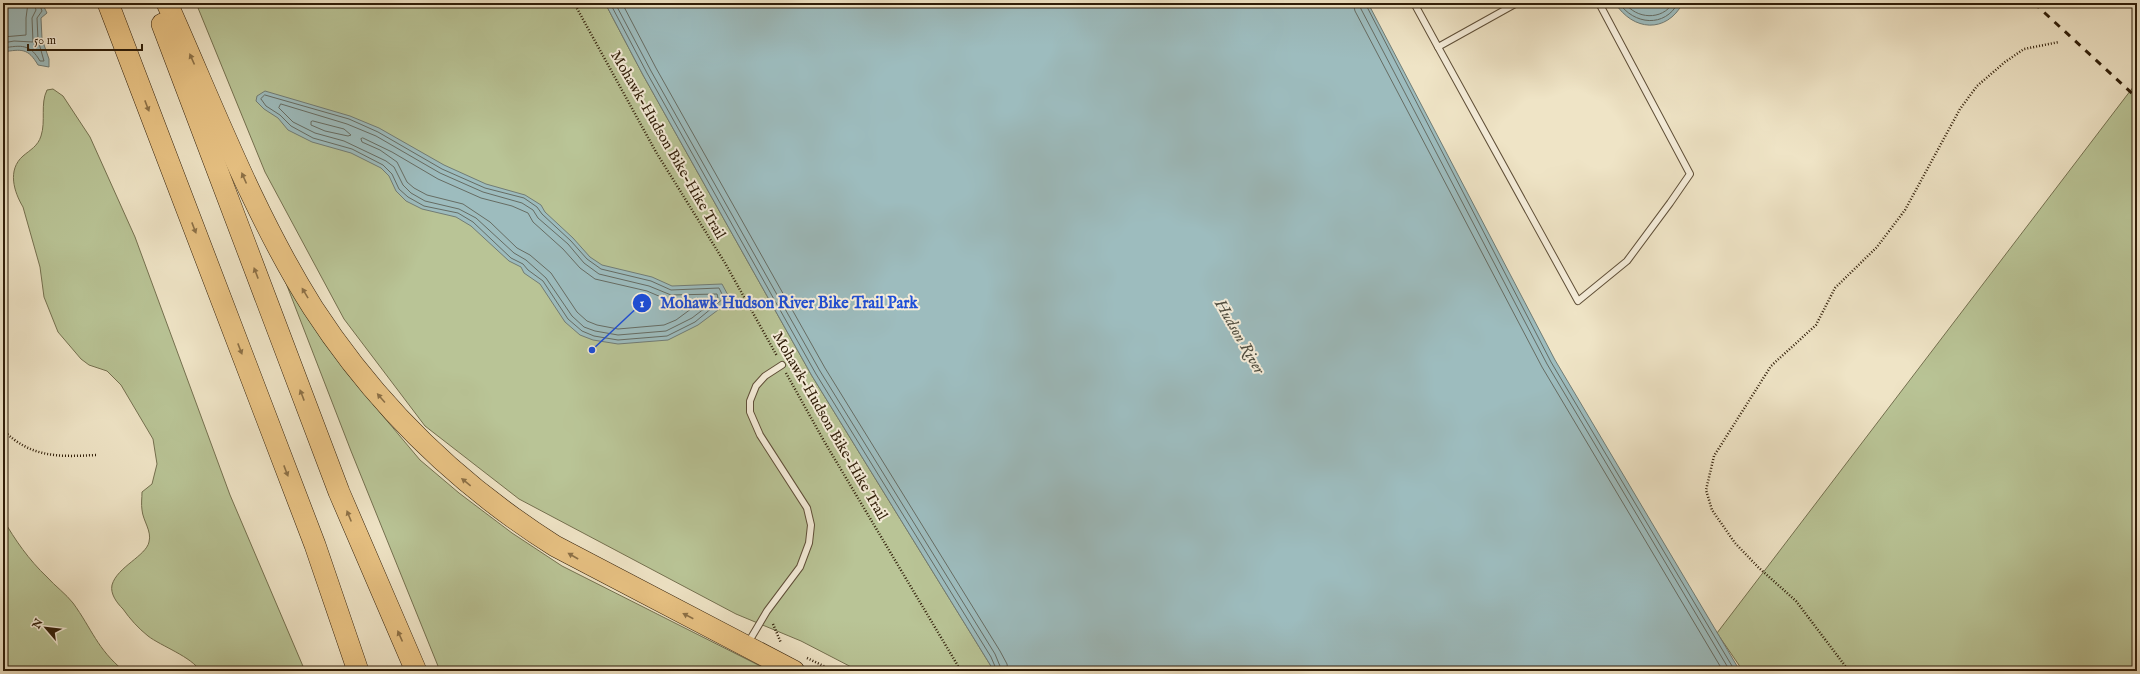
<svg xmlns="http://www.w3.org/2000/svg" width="2140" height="674" font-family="'IM FELL English',serif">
  <rect width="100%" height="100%" fill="#efe4c6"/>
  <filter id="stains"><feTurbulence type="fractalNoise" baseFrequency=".005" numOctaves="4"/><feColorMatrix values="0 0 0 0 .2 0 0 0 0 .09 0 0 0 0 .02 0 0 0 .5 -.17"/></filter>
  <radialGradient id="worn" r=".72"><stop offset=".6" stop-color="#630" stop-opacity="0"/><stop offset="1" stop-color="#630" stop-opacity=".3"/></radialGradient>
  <!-- green -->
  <g fill="#b9c496" stroke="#74704f">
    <polygon points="196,3 605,3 643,75 812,376 994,671 859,671 801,641 736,614 519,499 425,426 344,319 265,172"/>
    <polygon points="2137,82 2137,671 1743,671 1717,633"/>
    <path d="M53,89l10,7 27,41 45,100 95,258 75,176h-105c-8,-14 -39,-25 -52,-35 -10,-8 -18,-17 -25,-27 -6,-6 -13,-15 -11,-24 5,-18 34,-29 37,-43 3,-11 -6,-21 -7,-32 -1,-6 0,-12 0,-18l10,-8 5,-20 -4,-25 -32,-54 -14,-14 -18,-6 -8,-6 -23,-27 -14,-35 -4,-30 -17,-60c-9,-15 -16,-37 0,-51 7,-6 15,-10 18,-20 5,-15 -1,-32 6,-46z"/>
    <polygon points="279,265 346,372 420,460 459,493 512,533 562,566 770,671 440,671 351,451"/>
    <path d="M3,519c12,21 26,41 44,58 8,9 19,17 26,26 19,26 24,46 51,68h-121z"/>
  </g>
  <!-- water -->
  <g fill="#9dbcbe" stroke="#717c75">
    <path d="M3,3h39l5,10 -6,5 1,21 7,20v8l-11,-2c-10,-17 -16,-16 -35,-13z"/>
    <polygon points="605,3 1368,3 1555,360 1740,671 994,671 812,376 643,75"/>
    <path d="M1615,3h68c-17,31 -50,28 -68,0z"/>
    <polygon points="265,91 350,116 379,128 444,165 486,184 525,195 541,205 545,212 573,238 590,257 602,265 652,277 672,286 722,284 729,297 722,307 698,325 668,340 618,344 593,340 580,335 565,322 540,284 524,273 521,267 509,261 471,226 456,217 422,209 406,201 396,191 389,176 381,168 351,153 312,142 288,130 278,118 264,109 256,101 257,96"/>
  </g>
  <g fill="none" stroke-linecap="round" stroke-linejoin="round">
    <!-- shore -->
    <g stroke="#666c63" stroke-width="1">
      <polyline points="610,3 647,73 816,374 991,657 997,671"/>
      <polyline points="615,3 651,71 820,371 995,654 1002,671"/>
      <polyline points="622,3 656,68 825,368 1000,651 1007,664 1008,671"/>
      <polyline points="1353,3 1355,11 1542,367 1723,671"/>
      <polyline points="1359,3 1361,9 1547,364 1730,671"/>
      <polyline points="1365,3 1551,362 1735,671"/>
      <path d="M1619,3c15,22 46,25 59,0"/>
      <path d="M1625,3c11,16 37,18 48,0"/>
      <polyline points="3,37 26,35 26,18 28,3"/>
      <polyline points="3,43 14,41 33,42 32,18 36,10 34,3"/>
      <path d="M3,48c19,-3 27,-4 37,13h4l-6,-21 -1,-22 5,-7 -3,-8"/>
      <polygon points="265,95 349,119 378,132 442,169 485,188 524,198 537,207 542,214 571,241 587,259 601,269 651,281 671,290 719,288 724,298 695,322 667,336 618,340 594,336 582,331 568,319 543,281 528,270 523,264 511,258 473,222 458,213 424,206 408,197 399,189 392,174 383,165 352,149 313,138 291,126 280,115 266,106 261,99"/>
      <polygon points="281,104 347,124 376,136 440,173 483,192 522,203 533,210 538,218 568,244 584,263 599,274 649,286 671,295 717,294 718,298 692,318 666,331 618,335 595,331 584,327 572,316 546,278 526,260 514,253 476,218 459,209 425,201 411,193 403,185 394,167 386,161 344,141 315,133 293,122 279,108"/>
      <polygon points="313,121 344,129 351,135 348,136 325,131 311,125 311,122"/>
      <polygon points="363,138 392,152 438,179 481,198 512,206 528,213 533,222 563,249 580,268 595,279 647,291 668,300 698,300 699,303 676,320 664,325 618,329 597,325 587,321 577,312 551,273 530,255 517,248 490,222 463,204 427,195 414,188 407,182 397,162 380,150 362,142 361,139"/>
    </g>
    <defs>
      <g id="service">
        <polyline points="1414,3 1438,47 1517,3"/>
        <polyline points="1438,47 1578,301 1627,261 1670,203 1690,174 1599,3"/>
        <polyline points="748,643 767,611 800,567 809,543 811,525 807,508 760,435 750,412 750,401 756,386 765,376 782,365"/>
      </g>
      <g id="motorway">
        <polyline points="108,3 315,545 358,671"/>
        <path d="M167,3c46,103 86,210 146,305 63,97 144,176 242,238l239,125"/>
        <polyline points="162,24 339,492 416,671"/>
      </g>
    </defs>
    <!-- service casing -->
    <use href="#service" stroke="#5f4f38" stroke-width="8"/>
    <!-- motorway casing -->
    <use href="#motorway" stroke="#2f1d08" stroke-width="22"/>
    <!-- path -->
    <g stroke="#2f1d08" stroke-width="2.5" stroke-dasharray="1 2" stroke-linecap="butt">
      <polyline points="574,3 656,152 725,263 777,356"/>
      <polyline points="786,373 824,441 961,671"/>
      <path d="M3,430c28,28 56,27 93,25"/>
      <polyline points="773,624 781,643"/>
      <polyline points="807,658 834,671"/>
      <polyline points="1849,671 1796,601 1758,567 1735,543 1712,510 1706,490 1714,456 1771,366 1816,325 1835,288 1877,247 1905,210 1960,109 1977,86 2005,62 2024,49 2059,42"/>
    </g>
    <!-- service -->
    <use href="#service" stroke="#f5edda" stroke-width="6"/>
    <!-- motorway -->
    <use href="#motorway" stroke="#e8c283" stroke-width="21"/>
    <!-- rail -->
    <polyline stroke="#2f1d08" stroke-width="3" stroke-dasharray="7 7" stroke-linecap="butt" points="2034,3 2137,98"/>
  </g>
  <!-- one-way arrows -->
  <defs><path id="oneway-solid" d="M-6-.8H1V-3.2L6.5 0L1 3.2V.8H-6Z"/></defs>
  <g fill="#8c7046">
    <use href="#oneway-solid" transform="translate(192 59) rotate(-114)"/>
    <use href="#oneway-solid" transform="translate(147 106) rotate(69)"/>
    <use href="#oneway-solid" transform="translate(244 178) rotate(-114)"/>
    <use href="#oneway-solid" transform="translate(194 228) rotate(69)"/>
    <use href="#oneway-solid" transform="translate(256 273) rotate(-111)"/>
    <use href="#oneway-solid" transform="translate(305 293) rotate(-121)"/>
    <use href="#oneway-solid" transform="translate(240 349) rotate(69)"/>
    <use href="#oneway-solid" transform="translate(302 395) rotate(-111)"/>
    <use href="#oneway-solid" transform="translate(381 398) rotate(-131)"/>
    <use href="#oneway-solid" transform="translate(286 471) rotate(69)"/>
    <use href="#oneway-solid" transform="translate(466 482) rotate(-141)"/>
    <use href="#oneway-solid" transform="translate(349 516) rotate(-112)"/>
    <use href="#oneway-solid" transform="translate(573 556) rotate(-150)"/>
    <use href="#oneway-solid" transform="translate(688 616) rotate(-153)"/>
    <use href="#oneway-solid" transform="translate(400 636) rotate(-114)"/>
  </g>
  <g text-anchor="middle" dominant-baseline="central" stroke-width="4" stroke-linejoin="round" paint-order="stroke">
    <!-- street labels -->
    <g font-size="15" fill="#2f1d08" stroke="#f5edda">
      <text transform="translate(668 145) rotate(60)">Mohawk-Hudson Bike-Hike Trail</text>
      <text transform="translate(830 426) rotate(60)">Mohawk-Hudson Bike-Hike Trail</text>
    </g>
    <!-- water labels -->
    <g font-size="16" font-style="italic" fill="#504d3f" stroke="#f5edda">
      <text transform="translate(1239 337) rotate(60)">Hudson River</text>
    </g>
  </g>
  <!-- callouts -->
  <path fill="none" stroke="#1d4ed8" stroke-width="1.5" d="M592 350L642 303"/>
  <g fill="#1d4ed8" stroke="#f5edda" stroke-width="1.5">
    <circle cx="592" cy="350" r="4"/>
    <circle cx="642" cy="303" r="10"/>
  </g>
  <g font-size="12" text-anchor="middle" font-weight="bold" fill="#fff">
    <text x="642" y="307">1</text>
  </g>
  <g font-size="16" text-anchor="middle" font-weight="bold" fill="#1d4ed8" stroke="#f5edda" stroke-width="4" stroke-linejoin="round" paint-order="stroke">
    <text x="789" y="308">Mohawk Hudson River Bike Trail Park</text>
  </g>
  <!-- margin -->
  <rect width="2140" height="674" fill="none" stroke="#efe4c6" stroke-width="16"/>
  <rect x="4" y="4" width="2132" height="666" fill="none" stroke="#2f1d08" stroke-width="2"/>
  <rect x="8" y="8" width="2124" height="658" fill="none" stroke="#2f1d08"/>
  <!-- north arrow -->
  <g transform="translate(46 628) rotate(298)" stroke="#f5edda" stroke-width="3" paint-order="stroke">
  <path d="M0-3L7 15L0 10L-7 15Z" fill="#2f1d08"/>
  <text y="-6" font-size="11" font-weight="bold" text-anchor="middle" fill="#2f1d08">N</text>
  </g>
  <!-- scale -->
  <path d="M28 44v6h114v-6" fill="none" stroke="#2f1d08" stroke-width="2"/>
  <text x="34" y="44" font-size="12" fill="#2f1d08" stroke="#f5edda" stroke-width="3" paint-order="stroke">50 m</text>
  <rect width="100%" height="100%" filter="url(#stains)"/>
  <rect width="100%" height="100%" fill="url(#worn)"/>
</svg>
